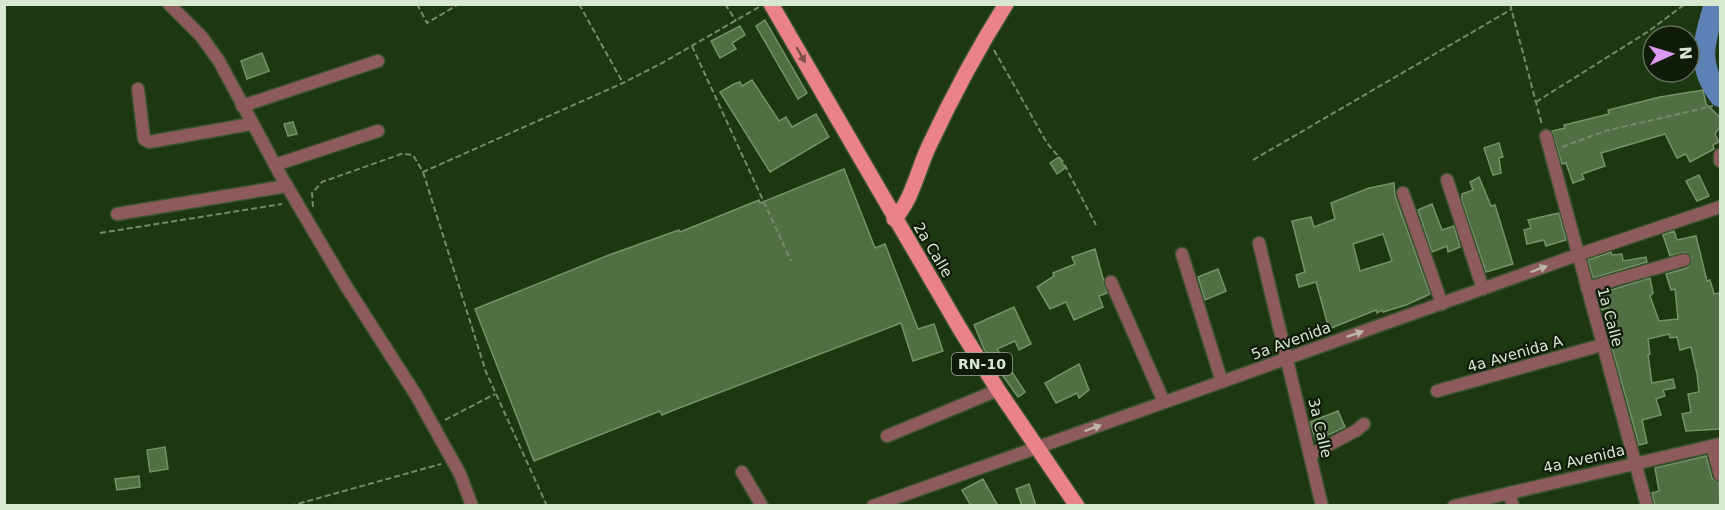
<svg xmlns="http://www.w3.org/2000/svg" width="1725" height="510" font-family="'DejaVu Sans',sans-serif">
  <rect width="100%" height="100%" fill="#1d3710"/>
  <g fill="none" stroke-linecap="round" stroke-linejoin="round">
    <!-- river -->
    <path stroke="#5d81b4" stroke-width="22" d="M1718,4l-4,3c-10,36 -18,57 6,89"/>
  </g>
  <!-- building -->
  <g fill="#516e45" stroke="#759368" stroke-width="1.5" fill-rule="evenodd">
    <polygon points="765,20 807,93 798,99 756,26"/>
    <polygon points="740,26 745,35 732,43 736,49 720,58 711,41"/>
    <polygon points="262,53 269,71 247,79 241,61"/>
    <polygon points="752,80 779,121 786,117 792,127 816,114 829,137 770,172 720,92 734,84 740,82 742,86"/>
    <polygon points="1703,90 1706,104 1720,117 1720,127 1715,134 1719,142 1713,145 1714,149 1690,162 1686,154 1677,158 1665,134 1601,153 1605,166 1582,174 1584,179 1573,183 1566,163 1562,164 1552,131 1565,128 1564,125 1609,114 1608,110 1660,97"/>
    <polygon points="293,122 297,134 288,136 284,124"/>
    <polygon points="1499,143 1503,157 1499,158 1501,173 1493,175 1484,148"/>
    <polygon points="1059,157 1065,168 1057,174 1050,163"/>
    <polygon points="844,169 875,248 885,244 918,329 934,324 943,351 913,361 901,323 674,410 662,415 660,411 534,461 475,309 609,255 679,230 680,232 759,200 760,203"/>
    <polygon points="1699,175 1709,196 1697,201 1686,181"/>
    <polygon points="1479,177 1491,206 1495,205 1513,264 1486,272 1462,201 1462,194 1473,190 1470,182"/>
    <path d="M1394,183l1,13 35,98 -24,11 -23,7 -1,-2 -5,3 -1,-3 -47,19 -13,-47 -17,5 -3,-12 9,-3 -13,-51 19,-4 3,10 21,-8 -4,-16 38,-15zM1383,234l9,27 -32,10 -7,-27z"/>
    <polygon points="1432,204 1442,230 1454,226 1460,247 1448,252 1447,246 1432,252 1418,210"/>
    <polygon points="1559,213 1566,240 1546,246 1544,240 1527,244 1524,230 1531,228 1528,220"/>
    <polygon points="1674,231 1677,240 1696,236 1707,281 1710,280 1714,294 1720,293 1720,429 1686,431 1682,414 1691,412 1688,394 1699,392 1697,374 1691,347 1680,350 1677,337 1670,338 1669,334 1648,339 1650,354 1648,355 1652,383 1673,379 1675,388 1663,390 1665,396 1656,399 1661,415 1642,420 1647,443 1639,445 1612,348 1619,346 1608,308 1602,310 1598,294 1650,278 1653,293 1650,296 1659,321 1678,319 1675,289 1671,290 1666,274 1687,268 1692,258 1685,252 1670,256 1663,235"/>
    <polygon points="1095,249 1107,293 1099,296 1103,307 1074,320 1066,302 1050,309 1037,287 1054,276 1053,273 1075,264 1072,257"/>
    <polygon points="1611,252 1612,255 1622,254 1623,261 1646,257 1647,262 1593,278 1588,260"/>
    <polygon points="1218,269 1226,291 1205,300 1198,277"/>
    <polygon points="1014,307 1031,344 1019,350 1015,341 997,349 1025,392 1018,397 985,351 974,325"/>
    <polygon points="1079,364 1089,390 1079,398 1077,393 1056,403 1045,383"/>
    <polygon points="1338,411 1345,427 1316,441 1310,422"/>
    <polygon points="165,447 168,469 150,472 147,450"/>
    <polygon points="1706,456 1712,478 1719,483 1720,506 1655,506 1652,493 1659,491 1655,468"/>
    <polygon points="139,476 140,487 117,490 115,479"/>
    <polygon points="983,479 998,506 971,506 962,490"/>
    <polygon points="1029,484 1036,506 1022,506 1016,489"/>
  </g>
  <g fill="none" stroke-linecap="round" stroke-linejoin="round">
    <defs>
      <g id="minor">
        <polyline points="169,4 201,36 219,61 281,176 346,286 416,395 460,474 472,506"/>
        <polyline points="138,89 144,139 149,142 251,124"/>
        <polyline points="242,106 378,61"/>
        <polyline points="1546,136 1647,506"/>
        <polyline points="1720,155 1720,161"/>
        <polyline points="275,165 378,131"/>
        <polyline points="1447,180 1483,289"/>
        <polyline points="1403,193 1442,304"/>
        <polyline points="117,214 287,186"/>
        <polyline points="1259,243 1322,506"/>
        <polyline points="1182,254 1222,382"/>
        <polyline points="1111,282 1164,402"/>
        <polyline points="1587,288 1684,260"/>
        <polyline points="1437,391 1602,345"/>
        <polyline points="887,436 998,390"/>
        <polyline points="1712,446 1720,475"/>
        <polyline points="1310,455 1357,430 1364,424"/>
        <polyline points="742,472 762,506"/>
        <polyline points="1509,493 1513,506"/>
        <polyline points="873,506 1580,254 1720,207"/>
        <polyline points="1454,506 1720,444"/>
      </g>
      <g id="major">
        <polyline points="771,4 960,329 998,390 1077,506"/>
        <path d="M894,219c18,-18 24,-50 35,-73 23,-49 48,-96 77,-142"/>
      </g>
    </defs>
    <!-- minor casing -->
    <use href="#minor" stroke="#3b532f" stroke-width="15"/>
    <!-- major casing -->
    <use href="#major" stroke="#3b532f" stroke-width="18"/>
    <!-- path -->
    <g stroke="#758a6a" stroke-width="2" stroke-dasharray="6 3" stroke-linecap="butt">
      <polyline points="417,4 427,23 459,4"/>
      <polyline points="579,4 623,83"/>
      <polyline points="725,4 736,21"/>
      <polyline points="1510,4 1542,125"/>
      <polyline points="692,46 791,261"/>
      <polyline points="994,50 1047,143 1063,162 1096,225"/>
      <polyline points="1536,102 1649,31 1685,4"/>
      <polyline points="1562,147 1605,131 1713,106"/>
      <polyline points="1253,160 1512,9"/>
      <polyline points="423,172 486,372 547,506"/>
      <polyline points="313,207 312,193 322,182 401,154 413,155 423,172 623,83 664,62 759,7"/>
      <polyline points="100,233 282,204"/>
      <polyline points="445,420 495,394"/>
      <polyline points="290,506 441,464"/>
    </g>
    <!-- minor -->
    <use href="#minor" stroke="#8d5b5d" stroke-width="12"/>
    <!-- major -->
    <use href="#major" stroke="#ea8389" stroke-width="15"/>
  </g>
  <!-- one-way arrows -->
  <defs><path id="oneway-solid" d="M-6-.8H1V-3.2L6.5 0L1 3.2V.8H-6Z" transform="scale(1.5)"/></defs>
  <use fill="#7d4f4a" href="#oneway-solid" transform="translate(801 55) rotate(60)"/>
  <g fill="#bdb6a8">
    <use href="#oneway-solid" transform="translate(1539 269) rotate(-20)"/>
    <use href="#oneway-solid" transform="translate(1355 334) rotate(-19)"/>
    <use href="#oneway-solid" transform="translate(1093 428) rotate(-20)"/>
  </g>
  <g text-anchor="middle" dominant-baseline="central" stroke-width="4.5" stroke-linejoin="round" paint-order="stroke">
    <!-- shield labels -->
    <rect fill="#101b0a" stroke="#9baa95" stroke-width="1.5" x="952" y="353" width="60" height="22" rx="4.5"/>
    <g font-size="14" font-weight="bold" fill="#d7e7d0">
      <text x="982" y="364">RN-10</text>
    </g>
    <!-- street labels -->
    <g font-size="15" fill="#d7e7d0" stroke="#101b0a">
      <text transform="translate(933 250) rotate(59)">2a Calle</text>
      <text transform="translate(1610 317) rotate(75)">1a Calle</text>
      <text transform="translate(1291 341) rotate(-20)">5a Avenida</text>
      <text transform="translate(1515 354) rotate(-16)">4a Avenida A</text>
      <text transform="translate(1320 428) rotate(77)">3a Calle</text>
      <text transform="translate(1584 459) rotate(-13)">4a Avenida</text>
    </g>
  </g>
  <!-- border -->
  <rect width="1725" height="510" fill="none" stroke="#d7e7d0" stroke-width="12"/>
  <!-- north arrow -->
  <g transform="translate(1671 54) rotate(86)"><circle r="28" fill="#101b0a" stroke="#606d59" stroke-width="1.5"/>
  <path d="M0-4.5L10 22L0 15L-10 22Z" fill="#dc99f4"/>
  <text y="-9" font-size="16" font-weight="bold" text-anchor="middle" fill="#d7e7d0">N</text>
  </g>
</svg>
